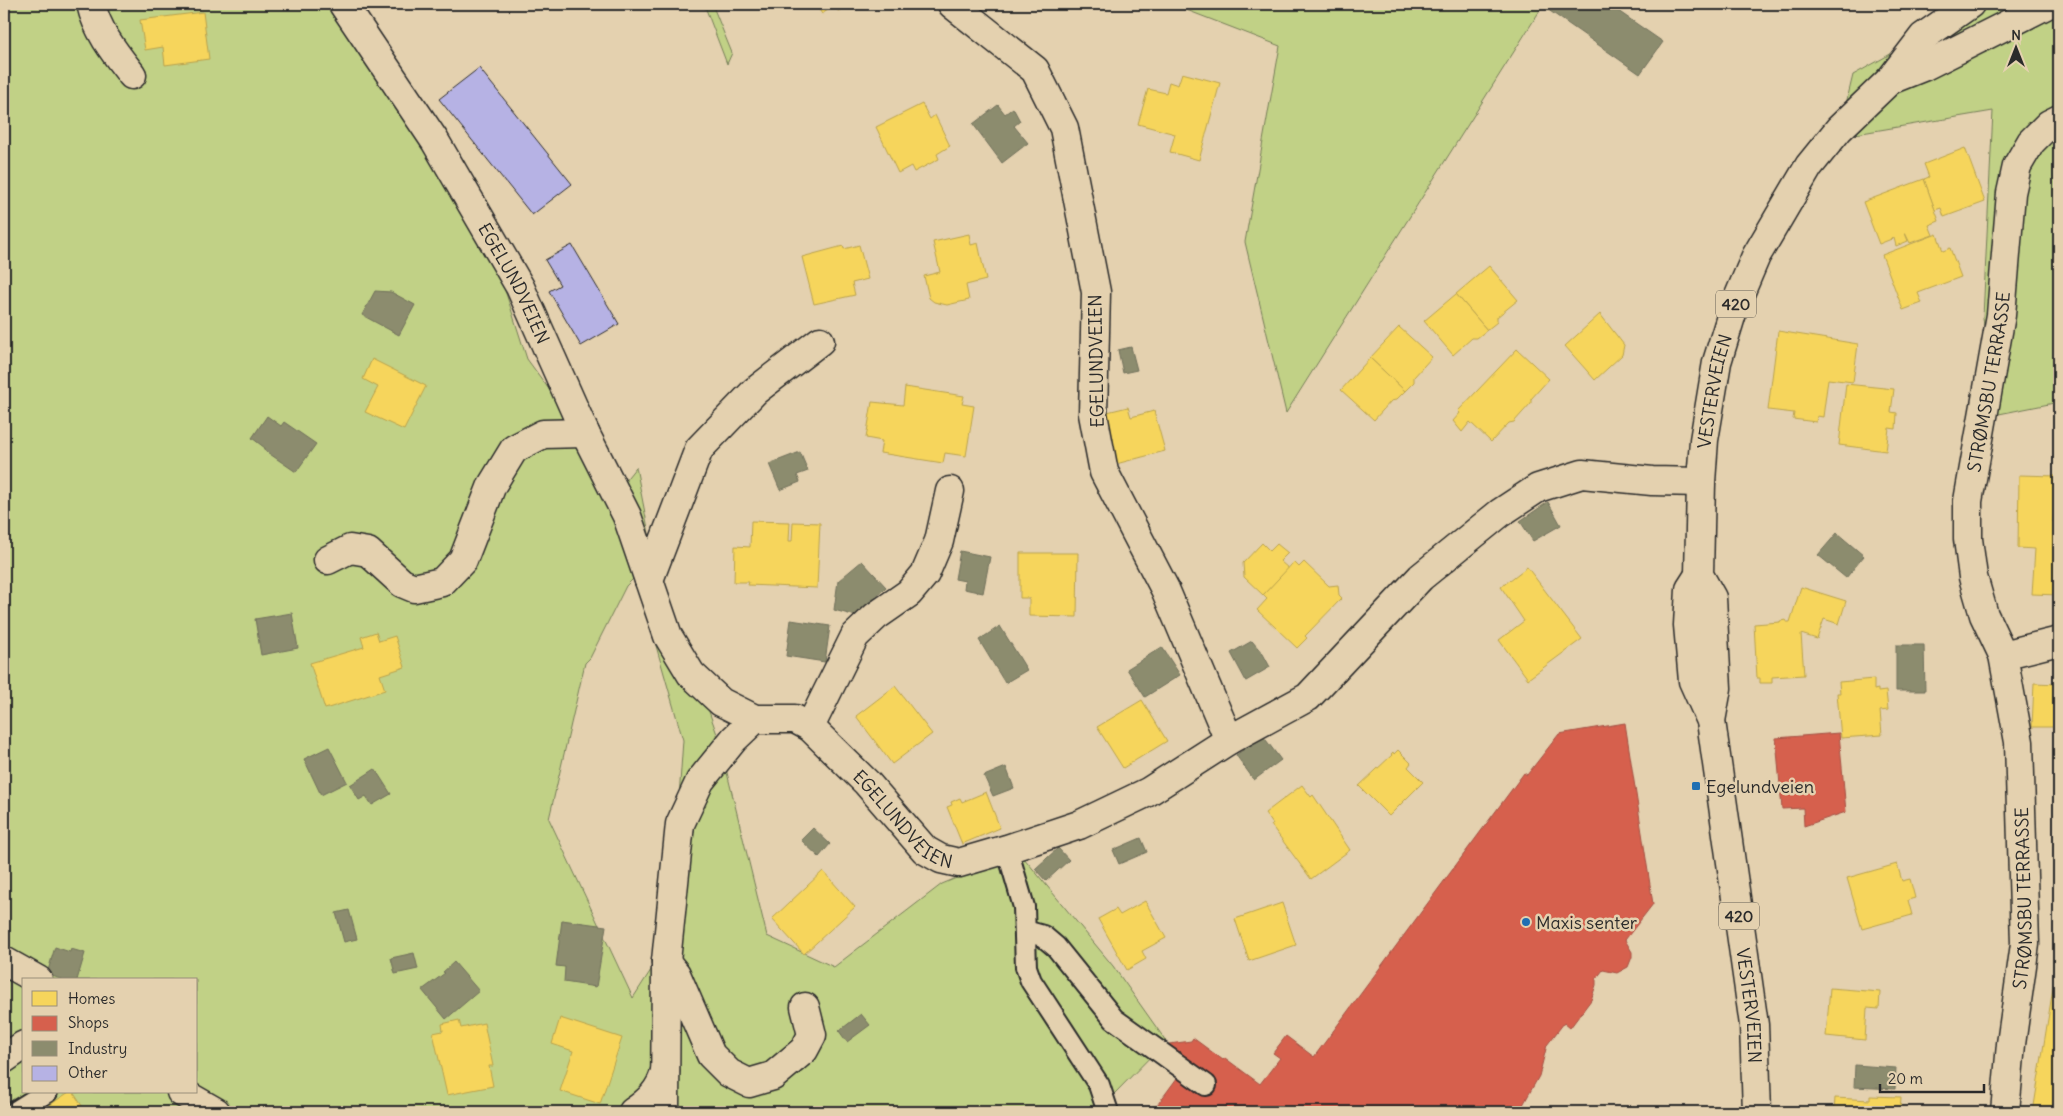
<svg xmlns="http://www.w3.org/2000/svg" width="2063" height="1116" font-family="Delius,sans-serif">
  <rect width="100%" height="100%" fill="#e4d1af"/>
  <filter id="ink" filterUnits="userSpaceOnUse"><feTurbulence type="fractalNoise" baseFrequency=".02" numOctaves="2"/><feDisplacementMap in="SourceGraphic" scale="10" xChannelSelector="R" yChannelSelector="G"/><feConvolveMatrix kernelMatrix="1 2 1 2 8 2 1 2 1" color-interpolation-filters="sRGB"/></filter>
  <g filter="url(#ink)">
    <!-- green -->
    <g fill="#c1d186" stroke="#767e58" fill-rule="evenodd">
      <path d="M4,4h353l40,71 67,87 63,197 93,128 16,-20 16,82 67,191 48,196 67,31 108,-83 77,-32 94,114 53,75 -53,54 -4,17h-1105zM636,576l47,164 -14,202 -36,56 -84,-179 36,-156 5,-5 36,-72zM24,980h172v112h-172z"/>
      <polygon points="704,4 712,4 732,53 727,64"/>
      <polygon points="1171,4 1544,4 1286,413 1245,242 1280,46"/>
      <polygon points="1980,4 2059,4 2059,31 2055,38 2059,52 2059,402 1994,415 1983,317 1993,111 1838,137 1853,75"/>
    </g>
    <!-- homes -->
    <g fill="#f6d55c" stroke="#b9a24d">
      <polygon points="815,4 850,4 838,11 835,5 822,14"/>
      <polygon points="203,12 209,59 165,65 163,47 145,50 140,20"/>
      <polygon points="1182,73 1220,83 1199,160 1170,152 1175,134 1138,124 1148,89 1166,93 1169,82 1178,85"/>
      <polygon points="922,104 930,119 935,115 950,146 937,154 939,159 914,172 911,166 898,173 876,127"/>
      <polygon points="1965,148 1985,202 1944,217 1941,208 1935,210 1924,179 1929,177 1924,164"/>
      <polygon points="1924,179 1939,221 1929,225 1933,235 1910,243 1905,233 1908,241 1896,246 1894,238 1879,244 1863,202"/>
      <polygon points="969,234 971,245 978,243 986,280 966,285 969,300 947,305 934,302 929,298 924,276 940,272 933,242"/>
      <polygon points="1937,234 1943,251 1950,248 1961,277 1918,293 1922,303 1903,310 1882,255"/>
      <polygon points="859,245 868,279 852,283 855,295 814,304 802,257 843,246 844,249"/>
      <polygon points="1489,266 1518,300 1497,317 1497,322 1487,330 1456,294"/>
      <polygon points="1456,294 1487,330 1477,338 1472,338 1453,355 1424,321"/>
      <polygon points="1600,314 1624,345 1622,355 1595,380 1565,346"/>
      <polygon points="1399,327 1432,357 1414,377 1414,382 1405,391 1370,358"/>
      <polygon points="1778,331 1858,344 1853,382 1828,379 1823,417 1817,416 1816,422 1793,419 1794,413 1768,410"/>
      <polygon points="1517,349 1549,379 1531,399 1531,403 1514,422 1509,423 1491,442 1470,422 1462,432 1453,421 1460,413 1458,411"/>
      <polygon points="1370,358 1405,391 1396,400 1391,401 1374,420 1341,390"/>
      <polygon points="372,359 426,386 404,430 365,412 378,387 363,379"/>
      <polygon points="1846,384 1894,389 1891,412 1897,413 1896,429 1889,428 1886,451 1839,445"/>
      <polygon points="905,387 964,396 962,404 974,406 966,456 945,453 943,463 880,453 882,441 866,438 872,402 903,405"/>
      <polygon points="1128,407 1131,417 1154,411 1165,451 1116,464 1103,413"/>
      <polygon points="2019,475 2056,476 2053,522 2059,522 2059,595 2032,594 2035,549 2018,548"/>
      <polygon points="751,521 790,522 789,541 792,541 793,522 820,523 817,588 748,585 749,582 734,582 735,546 750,547"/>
      <polygon points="1262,543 1270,551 1277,544 1288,553 1280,561 1289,569 1263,595 1244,577 1243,563"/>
      <polygon points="1020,553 1078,553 1077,617 1029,616 1029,598 1020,598"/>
      <polygon points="1294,562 1299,567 1304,562 1329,586 1338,585 1339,595 1342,598 1305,636 1307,638 1297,648 1257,610 1267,599 1263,595"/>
      <polygon points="1527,567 1582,639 1528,679 1499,640 1524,621 1501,587"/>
      <polygon points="1801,587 1846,601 1839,624 1824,619 1817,639 1801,634 1804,675 1772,677 1772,683 1760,683 1760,678 1757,678 1754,624 1780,622 1780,621 1786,620 1786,622 1790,622"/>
      <polygon points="376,632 379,641 395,636 405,667 380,675 385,690 325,709 310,663 364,647 361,637"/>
      <polygon points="1874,679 1874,690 1878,689 1878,692 1886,691 1888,710 1880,711 1882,735 1841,738 1837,693 1840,693 1839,682"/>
      <polygon points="2034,683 2059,684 2059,727 2032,727"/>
      <polygon points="895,686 932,734 892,764 856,716"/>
      <polygon points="1142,700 1167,741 1123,768 1097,727"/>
      <polygon points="1398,750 1411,763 1408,767 1423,782 1389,816 1359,786 1392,755 1391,754 1393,752 1394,754"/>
      <polygon points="1302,785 1311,797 1313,795 1350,850 1311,879 1271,825 1273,824 1265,813"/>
      <polygon points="986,792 1000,828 962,844 947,807 952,805 951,802 960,798 962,802"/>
      <polygon points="1897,864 1902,881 1910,879 1915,898 1908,900 1912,915 1862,929 1847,878"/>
      <polygon points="823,871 855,907 804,954 772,919"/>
      <polygon points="1145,901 1166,938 1142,951 1146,959 1127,970 1098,919 1116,909 1120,915"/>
      <polygon points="1282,903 1296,945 1249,961 1235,919"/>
      <polygon points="2059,951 2059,1112 2033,1112"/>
      <polygon points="1830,988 1880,992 1879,1009 1867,1008 1865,1040 1826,1036"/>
      <polygon points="560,1018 622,1038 600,1104 560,1091 573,1051 552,1044"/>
      <polygon points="459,1020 461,1028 484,1023 493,1066 489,1066 493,1086 447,1095 433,1033 443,1031 442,1024"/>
      <polygon points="69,1092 73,1092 86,1112 39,1112"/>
      <polygon points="1870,1096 1901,1097 1900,1112 1834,1112 1835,1098 1870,1100"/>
    </g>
    <!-- shops -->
    <g fill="#d6604d" stroke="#a35043">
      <polygon points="1625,723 1653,904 1625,940 1632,952 1632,957 1628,967 1617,973 1603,970 1596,979 1596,985 1591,1000 1570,1028 1564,1023 1547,1045 1539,1076 1519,1112 1161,1112 1155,1108 1180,1074 1165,1050 1169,1044 1191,1041 1193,1038 1223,1060 1225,1058 1260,1084 1280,1058 1273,1053 1286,1036 1314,1057 1524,773 1527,775 1559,734"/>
      <polygon points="1839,733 1846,812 1804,826 1803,808 1782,809 1776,738"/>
    </g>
    <!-- industry -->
    <g fill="#8c8c6e" stroke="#6f6f5a">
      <polygon points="1551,4 1608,4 1663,42 1640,74 1547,9"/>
      <polygon points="998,105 1005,114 1013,108 1020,121 1014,126 1028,143 1002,163 973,124"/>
      <polygon points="375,291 391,292 415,305 399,335 362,315"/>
      <polygon points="1131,347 1137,370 1123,373 1118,350"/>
      <polygon points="267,416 281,426 284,422 316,444 296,472 264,450 265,448 252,438"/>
      <polygon points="800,452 808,471 797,475 800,482 780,490 769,464"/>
      <polygon points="1548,502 1561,525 1533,541 1520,521"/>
      <polygon points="1837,533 1864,556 1846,578 1818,555"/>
      <polygon points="960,551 990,557 983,593 964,589 965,581 955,579"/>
      <polygon points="862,561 886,587 856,616 834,610 838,581"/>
      <polygon points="292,613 298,648 261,655 255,619"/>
      <polygon points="791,620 830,626 825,662 786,656"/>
      <polygon points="1000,626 1027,670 1005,683 979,640"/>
      <polygon points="1252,641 1263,654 1270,667 1246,681 1231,653"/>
      <polygon points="1896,645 1924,645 1925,691 1896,691"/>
      <polygon points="1162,647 1180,675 1145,697 1127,669"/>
      <polygon points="1263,736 1281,760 1254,780 1236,755"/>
      <polygon points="329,747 347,782 321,795 304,759"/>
      <polygon points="1006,767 1014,788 993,796 984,776"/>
      <polygon points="375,769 391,794 372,805 366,796 359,800 350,785"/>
      <polygon points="813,828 830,844 819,857 801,840"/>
      <polygon points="1141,838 1147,852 1119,864 1113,850"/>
      <polygon points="1058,848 1069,860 1046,881 1035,869"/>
      <polygon points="349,910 357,939 344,942 336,913"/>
      <polygon points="562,920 606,926 596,987 564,982 565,967 556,966"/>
      <polygon points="55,947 70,952 71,949 85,953 77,980 63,980 47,974"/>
      <polygon points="414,953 418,969 395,974 391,958"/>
      <polygon points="454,962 479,991 446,1019 422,990 445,973 443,972"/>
      <polygon points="861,1014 870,1025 847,1042 839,1031"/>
      <polygon points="1855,1065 1896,1068 1895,1089 1854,1087"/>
    </g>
    <!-- building -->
    <g fill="#b6b2e4" stroke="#2b2b2b">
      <polygon points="479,68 572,184 532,215 439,99"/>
      <polygon points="572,245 619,324 581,346 549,291 560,285 545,260"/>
    </g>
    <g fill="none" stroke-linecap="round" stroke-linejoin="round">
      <defs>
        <g id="lane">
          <polyline points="1007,849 1024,907 1026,967 1031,981 1099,1085 1108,1112"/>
          <polyline points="1025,931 1043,936 1056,947 1114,1019 1206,1085"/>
          <polyline points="15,1112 47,1092"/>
        </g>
        <g id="street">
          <path d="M91,4c6,27 24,49 41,71"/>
          <path id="s1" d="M343,4l92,137 85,146 65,146 42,83 41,120 23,38 30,28 34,17h40l15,8 57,56 58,67 16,9 18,4 48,-14 72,-24 69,-33 81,-52"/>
          <polyline points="952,4 1035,70 1064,128 1096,292 1093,414 1104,472 1165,589 1229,740 1308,697 1421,577 1500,513 1538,488 1582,474 1652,481 1701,482"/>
          <polyline points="328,560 350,549 368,552 402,583 414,588 442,582 463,560 492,485 514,449 543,434 585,433"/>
          <polyline points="649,580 699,449 755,391 820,341"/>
          <polyline points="2003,655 2059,641"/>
          <polyline points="810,727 855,636 876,616 909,593 925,574 939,541 950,491"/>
          <polyline points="4,961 38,980"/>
          <polyline points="666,962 676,974 711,1055 729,1073 749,1083 773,1076 804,1050 812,1035 805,1007"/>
          <polyline points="4,1059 24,1045"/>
          <polyline points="181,1092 216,1112"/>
          <path d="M633,1112c15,-10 28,-22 32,-41"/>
          <polyline points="665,1112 666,961 680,824 700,781 734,739 755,719"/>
          <path id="s2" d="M2005,1112l6,-68 14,-100 -6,-202 -16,-87 -19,-40 -11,-38 -5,-38v-38l33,-186 10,-122 6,-27 14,-24 18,-18 10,-5"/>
        </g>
        <g id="primary">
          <polyline points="1890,80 1925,66 2048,4"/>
          <path id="s3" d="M1699,575l-9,14 -2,36 5,56 18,40 43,304 3,87"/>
          <path id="s4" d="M1711,721l6,-33 -5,-90 -13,-23 2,-93 3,-42 13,-78 16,-52 23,-54 53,-90 30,-37 51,-49 33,-43 47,-33"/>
        </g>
      </defs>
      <!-- lane casing -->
      <use href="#lane" stroke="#2b2b2b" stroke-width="24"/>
      <!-- street casing -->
      <use href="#street" stroke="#2b2b2b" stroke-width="31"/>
      <!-- primary casing -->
      <use href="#primary" stroke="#2b2b2b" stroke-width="31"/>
      <!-- lane -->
      <use href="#lane" stroke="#e4d1af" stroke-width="20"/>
      <!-- street -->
      <use href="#street" stroke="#e4d1af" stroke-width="28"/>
      <!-- primary -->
      <use href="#primary" stroke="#e4d1af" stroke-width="28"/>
    </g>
  </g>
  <!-- markers -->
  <g fill="#1f6fb2" stroke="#e4d1af" stroke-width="2">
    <rect x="1691" y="781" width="10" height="10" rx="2.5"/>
    <circle cx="1526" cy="922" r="5"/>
  </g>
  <g text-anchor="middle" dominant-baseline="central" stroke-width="5" stroke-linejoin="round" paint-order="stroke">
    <!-- shield labels -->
    <g fill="#e4d1af" stroke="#625d53" stroke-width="1">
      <rect x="1716" y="290.5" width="40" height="27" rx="4"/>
      <rect x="1719" y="902.5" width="40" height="27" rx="4"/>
    </g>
    <g font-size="16" font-weight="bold" fill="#2b2b2b">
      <text x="1736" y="304">420</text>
      <text x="1739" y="916">420</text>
    </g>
    <!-- street labels -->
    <g font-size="18" fill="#2b2b2b" stroke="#e4d1af">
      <text stroke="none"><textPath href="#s1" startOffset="328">EGELUNDVEIEN</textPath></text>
      <text transform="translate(1096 361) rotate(-91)">EGELUNDVEIEN</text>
      <text stroke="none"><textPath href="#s2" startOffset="741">STRØMSBU TERRASSE</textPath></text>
      <text stroke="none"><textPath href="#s4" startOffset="335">VESTERVEIEN</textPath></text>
      <text stroke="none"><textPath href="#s1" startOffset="1026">EGELUNDVEIEN</textPath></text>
      <text stroke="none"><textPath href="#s2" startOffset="215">STRØMSBU TERRASSE</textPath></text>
      <text stroke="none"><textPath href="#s3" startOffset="440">VESTERVEIEN</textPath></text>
    </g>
    <!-- poi labels -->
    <g font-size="18" fill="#2b2b2b" stroke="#e4d1af" text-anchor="start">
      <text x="1706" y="786">Egelundveien</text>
      <text x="1536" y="922">Maxis senter</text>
    </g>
  </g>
  <!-- margin -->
  <rect width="2063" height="1116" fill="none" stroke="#e4d1af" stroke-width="20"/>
  <rect x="10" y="10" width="2043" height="1096" fill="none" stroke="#2b2b2b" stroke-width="2" filter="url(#ink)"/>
  <!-- legend -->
  <rect x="22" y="978" width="175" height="115" fill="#e4d1af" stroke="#9a8f7a"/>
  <rect x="32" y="991" width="25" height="15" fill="#f6d55c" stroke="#9a8f7a"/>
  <text x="68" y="1004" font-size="15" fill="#2b2b2b">Homes</text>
  <rect x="32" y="1016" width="25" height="15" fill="#d6604d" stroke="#9a8f7a"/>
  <text x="68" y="1028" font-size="15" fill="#2b2b2b">Shops</text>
  <rect x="32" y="1041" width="25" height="15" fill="#8c8c6e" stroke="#9a8f7a"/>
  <text x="68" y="1054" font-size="15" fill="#2b2b2b">Industry</text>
  <rect x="32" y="1066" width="25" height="15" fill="#b6b2e4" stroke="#9a8f7a"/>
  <text x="68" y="1078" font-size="15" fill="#2b2b2b">Other</text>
  <!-- north arrow -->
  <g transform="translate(2016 48)" stroke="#e4d1af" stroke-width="4" paint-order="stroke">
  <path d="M0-4L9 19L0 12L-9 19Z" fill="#2b2b2b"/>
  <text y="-8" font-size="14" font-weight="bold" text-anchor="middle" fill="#2b2b2b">N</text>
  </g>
  <!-- scale -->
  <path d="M1880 1084v8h104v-8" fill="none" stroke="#2b2b2b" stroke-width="2.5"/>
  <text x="1888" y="1084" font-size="15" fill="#2b2b2b" stroke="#e4d1af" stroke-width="4" paint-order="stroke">20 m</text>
</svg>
